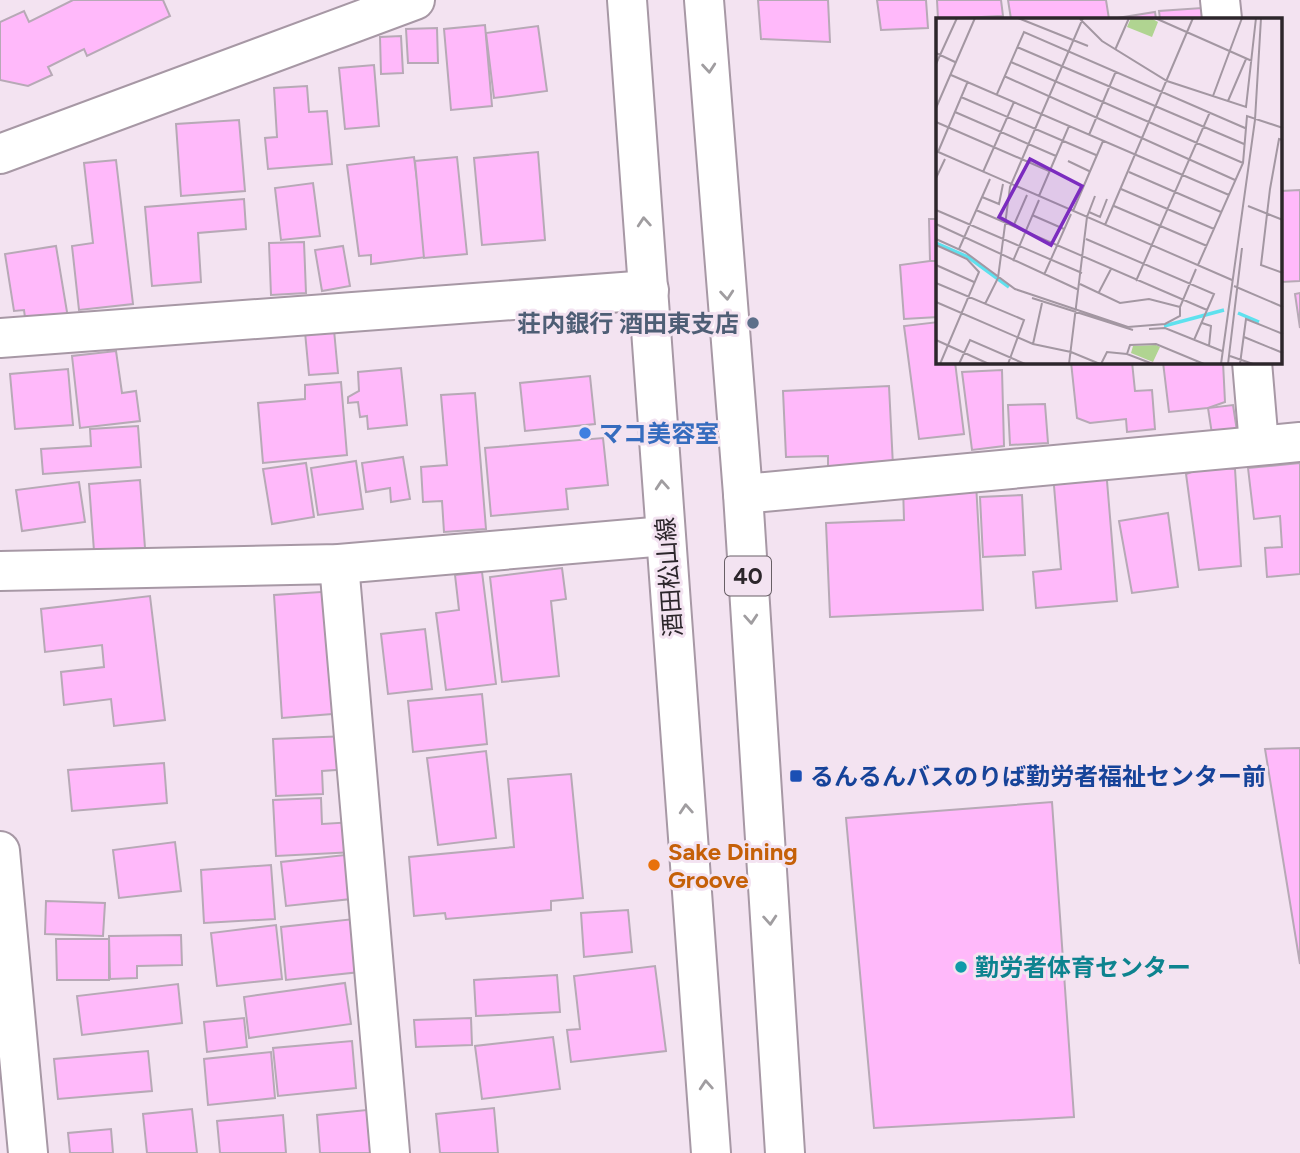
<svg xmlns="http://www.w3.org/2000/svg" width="1300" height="1153" font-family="Figtree,'Noto Sans JP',sans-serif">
  <rect width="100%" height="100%" fill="#f3e3f1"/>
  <!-- building -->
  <g fill="#ffb9fa" stroke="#b7a9b6" stroke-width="2">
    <polygon points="73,0 163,0 170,16 87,56 84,49 48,67 52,75 28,86 0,80 0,22 24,11 29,22"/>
    <polygon points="758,0 828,0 830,42 761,39"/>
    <polygon points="877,0 926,0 928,28 881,30"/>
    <polygon points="937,0 1001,0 1003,16 938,19"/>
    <polygon points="1008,0 1106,0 1109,19 1011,19"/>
    <polygon points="1202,8 1204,19 1160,19 1159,11"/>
    <polygon points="1155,12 1156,19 1111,19"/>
    <polygon points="485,25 492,106 451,110 444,29"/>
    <polygon points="538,26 547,91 494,98 486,33"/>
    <polygon points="437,28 438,63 408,63 406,29"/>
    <polygon points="401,36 403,73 381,74 380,37"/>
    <polygon points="374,65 379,126 345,129 339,68"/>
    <polygon points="307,86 309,112 327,111 332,164 268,169 265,138 277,137 274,88"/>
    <polygon points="239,120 245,191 181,196 176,124"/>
    <polygon points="538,152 545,240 482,245 474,158"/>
    <polygon points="414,157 427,257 371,264 371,255 359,256 347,165"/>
    <polygon points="457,157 467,254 424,258 415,161"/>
    <polygon points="116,160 133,304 79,310 72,246 93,243 84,163"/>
    <polygon points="313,183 320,236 281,240 275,188"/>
    <polygon points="1300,190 1300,281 1281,282 1281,191"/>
    <polygon points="244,199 246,229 198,233 201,282 152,286 145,207"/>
    <polygon points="929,219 938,219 938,261 930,261"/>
    <polygon points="304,242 306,293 271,295 269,243"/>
    <polygon points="56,246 68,318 26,325 24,310 14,311 5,254"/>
    <polygon points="343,246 350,286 322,291 315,250"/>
    <polygon points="930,261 938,261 938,317 904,319 900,265"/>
    <polygon points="1300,293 1300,328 1295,294"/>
    <polygon points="938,322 938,362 955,362 964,434 919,439 904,326"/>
    <polygon points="334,330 338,373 309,375 305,332"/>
    <polygon points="116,351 122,393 136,391 140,421 80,428 72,356"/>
    <polygon points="1071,362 1132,362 1135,391 1152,390 1155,429 1127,432 1126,419 1090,423 1077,418"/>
    <polygon points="1163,362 1223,362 1225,402 1208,408 1169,412"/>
    <polygon points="401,368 407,425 368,429 367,416 360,417 358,402 348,403 348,397 359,391 358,372"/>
    <polygon points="68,369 73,425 15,429 10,374"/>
    <polygon points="1002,370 1004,446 972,450 962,372"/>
    <polygon points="590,376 595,424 525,431 520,383"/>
    <polygon points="341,382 347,455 263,463 258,403 305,399 305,385"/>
    <polygon points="889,386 893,466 828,469 828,456 786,457 783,391"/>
    <polygon points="475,393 486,529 444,532 442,501 423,502 421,467 447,465 441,395"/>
    <polygon points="1045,404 1048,443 1010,445 1008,405"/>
    <polygon points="1233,405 1237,431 1212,434 1208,408"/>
    <polygon points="138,426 141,467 43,474 41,449 91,446 90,429"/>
    <polygon points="603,438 608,485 566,489 568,509 491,516 485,448"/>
    <polygon points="403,457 410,499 391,502 390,488 366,492 362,463"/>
    <polygon points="356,461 363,509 318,515 311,468"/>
    <polygon points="306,463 314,517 272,524 263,469"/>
    <polygon points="1300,463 1300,574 1267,577 1265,548 1282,547 1280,516 1254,519 1248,468"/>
    <polygon points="1208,466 1235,469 1241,566 1199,570 1186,474"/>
    <polygon points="1106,469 1117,601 1036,608 1033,572 1061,569 1053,474"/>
    <polygon points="140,480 145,548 94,551 89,484"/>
    <polygon points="79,482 85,522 22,531 16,490"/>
    <polygon points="976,483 983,610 830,617 826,523 904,520 903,486"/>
    <polygon points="1022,495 1025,555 983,557 980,497"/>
    <polygon points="1168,513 1178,587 1132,593 1119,521"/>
    <polygon points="562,568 566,599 551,601 559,676 502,682 490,577"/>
    <polygon points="482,572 496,684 446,690 436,613 459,610 455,575"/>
    <polygon points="337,591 345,713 282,718 274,595"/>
    <polygon points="150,596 165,720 114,726 111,699 64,705 61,672 104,667 102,645 45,652 41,609"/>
    <polygon points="425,629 432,689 388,694 381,634"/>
    <polygon points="482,694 487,744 413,752 408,701"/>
    <polygon points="348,736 350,769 322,771 323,794 276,796 273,739"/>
    <polygon points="1300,748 1300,964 1265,749"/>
    <polygon points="486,751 496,838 438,845 427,758"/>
    <polygon points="164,763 167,803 72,811 68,770"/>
    <polygon points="571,774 583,898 551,901 551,910 446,919 445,913 414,916 409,857 514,847 508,779"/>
    <polygon points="321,798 322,824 354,822 355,852 276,856 273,800"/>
    <polygon points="1052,802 1074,1117 874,1128 846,818"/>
    <polygon points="175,842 181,891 119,898 113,850"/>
    <polygon points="345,855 351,899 286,906 281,862"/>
    <polygon points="271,865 275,919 204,923 201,870"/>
    <polygon points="46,901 105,903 103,936 45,934"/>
    <polygon points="628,910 632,952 584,957 581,913"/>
    <polygon points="354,919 360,972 286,980 281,927"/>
    <polygon points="276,925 282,979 217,986 211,933"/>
    <polygon points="181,935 182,965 137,966 137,978 110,979 109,936"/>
    <polygon points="56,939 109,939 109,980 57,980"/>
    <polygon points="655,966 666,1051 571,1062 567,1030 580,1029 574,976"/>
    <polygon points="557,975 560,1012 476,1016 474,980"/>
    <polygon points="345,983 351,1024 249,1038 244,997"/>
    <polygon points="178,984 182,1023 82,1035 77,996"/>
    <polygon points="244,1018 247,1047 207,1052 204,1022"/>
    <polygon points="471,1018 472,1045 416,1047 414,1020"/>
    <polygon points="553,1037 560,1089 482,1099 475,1046"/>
    <polygon points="352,1041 356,1088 278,1096 273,1048"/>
    <polygon points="148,1051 152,1091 58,1099 54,1059"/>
    <polygon points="271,1052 275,1098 208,1105 204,1059"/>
    <polygon points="494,1108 498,1153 440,1153 436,1114"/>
    <polygon points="192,1109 197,1153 147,1153 143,1114"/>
    <polygon points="377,1109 381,1153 320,1153 317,1115"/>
    <polygon points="283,1115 286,1153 220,1153 217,1121"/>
    <polygon points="111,1129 113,1153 70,1153 68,1133"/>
  </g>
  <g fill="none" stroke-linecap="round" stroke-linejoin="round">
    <defs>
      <g id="street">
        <polyline points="1220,0 1222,19"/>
        <polyline points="0,338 649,290"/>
        <polyline points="1252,362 1259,445"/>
        <polyline points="743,494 1300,442"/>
        <polyline points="339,564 390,1153"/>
        <polyline points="0,571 339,564 665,536"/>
        <polyline points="0,851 28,1153"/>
      </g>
      <polyline id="secondary" points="0,154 415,0"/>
      <g id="primary">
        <polyline points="627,0 711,1153"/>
        <polyline points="704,0 743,494 785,1153"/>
      </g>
    </defs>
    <!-- street casing -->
    <use href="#street" stroke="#a798a5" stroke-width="42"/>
    <!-- secondary casing -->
    <use href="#secondary" stroke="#a798a5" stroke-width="42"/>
    <!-- primary casing -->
    <use href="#primary" stroke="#a798a5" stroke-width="42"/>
    <!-- street -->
    <use href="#street" stroke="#fff" stroke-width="38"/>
    <!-- secondary -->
    <use href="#secondary" stroke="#fff" stroke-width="38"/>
    <!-- primary -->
    <use href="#primary" stroke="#fff" stroke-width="38"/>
  </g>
  <!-- one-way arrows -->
  <defs><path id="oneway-chevron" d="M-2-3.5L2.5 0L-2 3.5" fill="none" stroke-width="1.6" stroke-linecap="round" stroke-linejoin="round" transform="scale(1.75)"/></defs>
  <g stroke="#a09da0">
    <use href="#oneway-chevron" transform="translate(709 68) rotate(85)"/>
    <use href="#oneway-chevron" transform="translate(644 222) rotate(-94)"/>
    <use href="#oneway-chevron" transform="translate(727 295) rotate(85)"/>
    <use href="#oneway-chevron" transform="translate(662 485) rotate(-94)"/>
    <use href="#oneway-chevron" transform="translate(751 619) rotate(86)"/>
    <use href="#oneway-chevron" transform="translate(686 809) rotate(-94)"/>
    <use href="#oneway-chevron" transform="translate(770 920) rotate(86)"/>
    <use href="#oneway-chevron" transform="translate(706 1085) rotate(-94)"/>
  </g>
  <!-- markers -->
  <circle fill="#5c6f8a" stroke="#f3e3f1" stroke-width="2.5" cx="753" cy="323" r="7"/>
  <circle fill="#3f7fe0" stroke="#f3e3f1" stroke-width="2.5" cx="585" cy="433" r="7"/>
  <rect fill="#1a4fb4" stroke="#f3e3f1" stroke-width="2.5" x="789" y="769" width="14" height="14" rx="3.5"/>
  <circle fill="#e8710a" stroke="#f3e3f1" stroke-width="2.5" cx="654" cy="865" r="7"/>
  <circle fill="#0f9aa8" stroke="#f3e3f1" stroke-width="2.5" cx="961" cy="967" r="7"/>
  <g text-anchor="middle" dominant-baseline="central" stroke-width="6" stroke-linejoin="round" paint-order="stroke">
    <!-- shield labels -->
    <rect fill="#f3e3f1" stroke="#685f66" stroke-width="2" x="725" y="556.5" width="46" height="39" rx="5"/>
    <g font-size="23" font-weight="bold" fill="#2c262b">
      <text x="748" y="576">40</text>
    </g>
    <!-- service labels -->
    <g font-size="24" font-weight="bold" fill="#4e5e75" stroke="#f3e3f1" text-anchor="end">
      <text x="739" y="323">荘内銀行 酒田東支店</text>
    </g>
    <!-- shop labels -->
    <g font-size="24" font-weight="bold" fill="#366cbe" stroke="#f3e3f1" text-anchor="start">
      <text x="599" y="433">マコ美容室</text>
    </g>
    <!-- street labels -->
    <g font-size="24" fill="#2c262b" stroke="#f3e3f1">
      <text transform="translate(669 577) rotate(-94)">酒田松山線</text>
    </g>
    <!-- transit labels -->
    <g font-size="24" font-weight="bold" fill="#164399" stroke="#f3e3f1" text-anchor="start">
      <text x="810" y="776">るんるんバスのりば勤労者福祉センター前</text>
    </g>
    <!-- food labels -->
    <g font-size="24" font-weight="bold" fill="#c56008" stroke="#f3e3f1" text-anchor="start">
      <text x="668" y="851">Sake Dining<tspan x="668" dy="28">Groove</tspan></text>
    </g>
    <!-- culture labels -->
    <g font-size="24" font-weight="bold" fill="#0d838f" stroke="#f3e3f1" text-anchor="start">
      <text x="975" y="967">勤労者体育センター</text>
    </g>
  </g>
  <!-- overview -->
  <g transform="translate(936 18)">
    <rect width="346" height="346" fill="#f3e3f1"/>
    <path d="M195,0h20l7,4 -6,15 -25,-10zM197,328l23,-1 4,2 -7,15 -22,-9z" fill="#b0d491"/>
    <path fill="none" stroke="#5ee1ee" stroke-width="3.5" d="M0,225l32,14 41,30M302,295l21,9M228,308l60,-16"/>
    <path fill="none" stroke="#a397a2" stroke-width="2" d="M82,0l70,28M219,0l97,43M144,1l22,22 65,40 79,26 10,-89M81,29l227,97M179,32l14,-32M0,35l19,9M75,44l232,101M0,46l21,-46M15,57l278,120M68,58l231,104M61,76l27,-62 221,96M277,78l29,-78M25,79l135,58M292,83l18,-42M0,90l39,-90M19,94l101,44M0,104l113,49M153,117l27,-64M347,122l-4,-1 -9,50 -9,76 22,8M0,133l296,129M2,134l30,-71M132,143l21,10M47,154l31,-70M193,154l92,40M0,160l9,-19M185,171l93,40M103,178l30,-70M46,179l17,7 4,-20M178,188l93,40M312,188l35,14M0,192l146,63M40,192l231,100M137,193l30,-70M153,194l11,5 7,-18M96,197l32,14M0,206l143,66M169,207l88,-207M77,209l14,-32M0,221l29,13 50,37 113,38 37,-3 15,-8v-9l16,-38M150,221l128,55 -20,46M0,227l31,14 12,13 -39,92M23,231l31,-70M77,243l26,-61M0,247l38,17M262,247l45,-102 4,-47 36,12M108,257l27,-61M200,263l74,-169M0,265l88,37 -16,44M144,266l40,19 29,-4 31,8M298,268l49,21M163,274l12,-23M96,280l101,32M0,284l97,42 38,8 29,12M49,286l13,-26 12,-91 73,-169M266,305l9,3 -2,20M213,311l16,-1 57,23M308,319l39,16M0,322l53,24M97,326l9,-41M191,336l3,-9 26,-1 48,20M294,338l23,8M23,346l11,-24 55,24M133,346l18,-147 8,-21M165,346l6,-12 20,2 26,10M285,346l34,-244 6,-102M292,346l14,-116M304,346l6,-45 37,15"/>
    <path fill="#7b2cbf" fill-opacity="0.15" stroke="#7b2cbf" stroke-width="3.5" d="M94,141l52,27 -31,59 -52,-28z"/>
    <rect width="346" height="346" fill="none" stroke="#2c262b" stroke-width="3.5"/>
  </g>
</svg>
